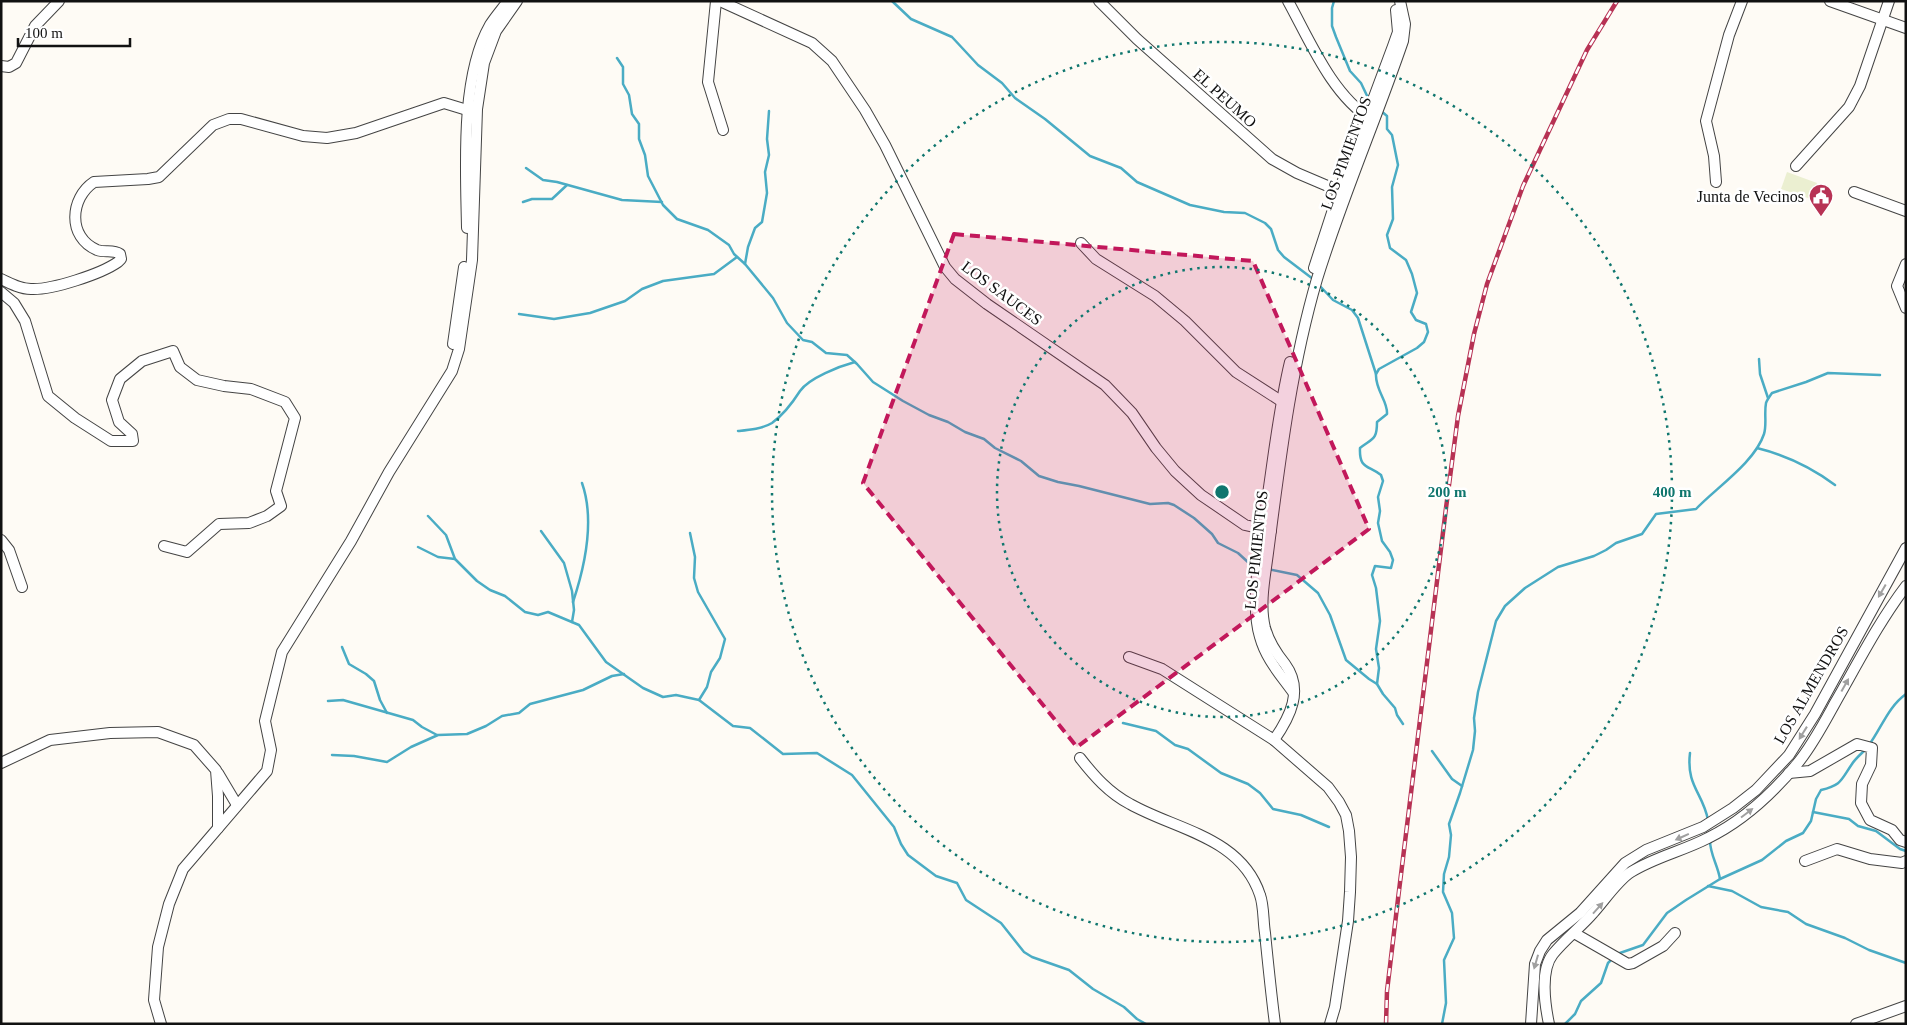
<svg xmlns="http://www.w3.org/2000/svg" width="1907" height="1025" font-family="'Times New Roman',serif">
  <rect width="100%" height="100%" fill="#fefbf5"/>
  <!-- pitch -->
  <polygon fill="#ebefd1" points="1787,172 1817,183 1811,199 1781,189"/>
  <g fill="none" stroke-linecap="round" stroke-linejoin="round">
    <!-- stream -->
    <g stroke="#4aacc4" stroke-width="2.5">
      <polyline points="892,1 911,19 952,37 978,65 1002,83 1015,98 1045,119 1090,156 1121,168 1137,182 1190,205 1224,212 1245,213 1265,223 1271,229 1278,250 1284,257 1313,279"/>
      <polyline points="1334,1 1332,8 1332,26 1336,37 1350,71 1361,83 1369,100"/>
      <polyline points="617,58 623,67 623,84 629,95 632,114 639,124 639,139 645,155 648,176 663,205 677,219 708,230 729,245 734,254 745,264 773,298 787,323 803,340 812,342 826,353 847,355 857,364 873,382 903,401 929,415 948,422 965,432 984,439 995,448 1021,461 1039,476 1058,482 1079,486 1150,504 1168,503 1174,505 1194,518 1212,534 1218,543 1238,553 1250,564 1255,565"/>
      <path d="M1380,110l7,6v13l5,6 6,30 -6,22 1,32 -6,16 3,13 16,12 6,14 5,19 -6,19 5,8 10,4 2,8 -4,10 -7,6 -38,21 -3,5c-1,16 12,27 11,40l-10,8c0,18 -4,16 -17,26 -1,21 8,17 21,27l2,6 -5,16 2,14 -2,12 4,18 8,11 3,8 -2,8 -16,-2 -3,9 4,13 4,33 -4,28 3,19 -2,16 6,10 12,14 2,7 6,9"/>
      <polyline points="526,168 543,180 557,182 622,200 662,202"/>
      <polyline points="523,202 532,199 552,199 567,185"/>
      <polyline points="745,264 748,247 755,228 762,222 767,193 765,172 769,155 767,139 769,111"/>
      <polyline points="1319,285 1333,300 1352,310 1358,318 1376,374"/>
      <polyline points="519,314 554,319 590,313 625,301 642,289 663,281 714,274 737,257"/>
      <polyline points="1759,359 1760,374 1768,398"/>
      <path d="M738,431c11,-1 24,-2 34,-8 11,-8 21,-21 28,-32 9,-13 40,-25 55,-29"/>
      <path d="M1757,448c28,7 54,19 78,37"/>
      <polyline points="428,516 446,535 455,559 477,581 490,590 505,596 525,612 538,615 548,612 579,625 606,662 643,688 663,697 676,695 699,700 733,726 750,728 783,754 817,753 852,775 894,827 901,844 908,855 936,876 957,883 966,900 1001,923 1024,952 1032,957 1069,970 1093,989 1124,1007 1137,1019 1146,1024"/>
      <polyline points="541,531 564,563 572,591 574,610 572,622"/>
      <polyline points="690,533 695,557 694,578 698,592 725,639 720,658 711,672 707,687 699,700"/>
      <polyline points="418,547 438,557 455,559"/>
      <polyline points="1268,569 1297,575 1318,593 1330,615 1346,660 1369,679 1377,684"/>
      <path d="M573,602c12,-36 22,-82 9,-119"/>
      <polyline points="342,647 349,664 366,674 374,681 380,700 387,713"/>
      <polyline points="328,701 343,700 413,720 422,727 437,735"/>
      <polyline points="1123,723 1156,731 1175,745 1188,749 1221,773 1248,784 1260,793 1273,809 1301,815 1329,827"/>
      <path d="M1869,745c13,-18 19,-38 37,-51"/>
      <polyline points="1432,751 1452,779 1462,786"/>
      <path d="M1690,753c-4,33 13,40 18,67"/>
      <polyline points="332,755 354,756 387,762 411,747 438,735 467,734 486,726 502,716 519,713 530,704 583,690 612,676 624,674"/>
      <polyline points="1813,812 1849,819 1858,826 1876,831 1900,849 1906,851"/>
      <path d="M1710,841c0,13 8,25 10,38"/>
      <polyline points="1708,886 1732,891 1761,907 1788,912 1806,924 1845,938 1869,950 1906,963"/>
      <path d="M1617,954l26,-9 24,-32 19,-13 34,-21 42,-19 24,-19 17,-8 8,-12 5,-22 5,-9c21,-5 20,-10 31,-26 3,-5 9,-10 14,-15"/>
      <path d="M1442,1024l4,-21 -2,-43 10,-22 -2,-25 -9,-21 1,-18 5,-17 2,-22 -2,-11 11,-31 13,-43 2,-19 -1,-13 4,-26 18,-71 9,-15 20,-18 33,-21 36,-11 12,-6 10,-7 26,-9 14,-20 40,-5c20,-21 59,-47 68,-75 3,-9 0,-21 2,-31 1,-3 4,-7 6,-10l34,-11 22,-9 52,2"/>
      <polyline points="1565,1024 1575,1014 1581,1001 1601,983 1608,963 1613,958"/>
    </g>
    <defs>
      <g id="minor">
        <polyline points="716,1 708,82 723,130"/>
        <polyline points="720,1 812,43 832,61 865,110 885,145 945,267 955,279 987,304 1105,385 1132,413 1156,448 1175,471 1201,495 1245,525 1271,531"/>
        <polyline points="1099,1 1137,39 1272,159 1297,173 1344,193"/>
        <path d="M1288,1c22,40 44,94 83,118"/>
        <polyline points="1830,1 1906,28"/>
        <polyline points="1,66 9,67 16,63 35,26 59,1"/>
        <polyline points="1796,166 1849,107 1860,86 1889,1"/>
        <polyline points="1716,182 1714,156 1706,121 1729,35 1742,1"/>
        <polyline points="1854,192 1906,211"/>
        <path d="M467,228c-1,-59 -7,-151 23,-203 5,-8 12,-16 18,-24"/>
        <polyline points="1081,243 1096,259 1155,296 1185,321 1236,372 1281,401"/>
        <polyline points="1906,264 1897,286 1906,308"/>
        <polyline points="1314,268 1339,191 1393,46 1398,32 1396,10"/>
        <path d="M1,279c10,5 20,10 30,10 21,1 70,-15 87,-27l3,-3 -1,-5c-7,-5 -15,-1 -23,-4 -30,-13 -27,-52 -3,-68l54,-3 11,-2 54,-52 16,-6h12l62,17 24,2 29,-5 88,-30 23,7"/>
        <polyline points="1,292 14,303 25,321 48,396 75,418 111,441 133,441 132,434 119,422 112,400 120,379 142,361 173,351 180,367 197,380 224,386 251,389 285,402 295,418 276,491 281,506 267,516 249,523 219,524 187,552 164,546"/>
        <polyline points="453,344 464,267"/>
        <path d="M1290,362c-11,46 -16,92 -23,139 -5,37 -18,100 -7,136 6,22 20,37 33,55"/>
        <polyline points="1,540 9,550 22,587"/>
        <polyline points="1129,657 1162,669 1274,740 1328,787 1339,802 1346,815 1349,831 1351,857 1350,892 1348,921 1335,1007 1330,1024"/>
        <path d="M1274,740c16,-23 30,-50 11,-76 -9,-11 -16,-22 -20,-36 -6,-24 0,-51 3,-75 12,-92 23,-185 49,-274 25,-81 59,-159 86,-238l2,-17 -5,-23"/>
        <path d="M1080,758c14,18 29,35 50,46 46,26 111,33 130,91 4,11 3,26 5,38 3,30 6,60 10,91"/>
        <polyline points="1,763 50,740 110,733 158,732 194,745 216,770 218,796 218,828"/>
        <polyline points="218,773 237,805"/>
        <polyline points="1789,773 1810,771 1857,744 1872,748 1871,765 1862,784 1861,803 1870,820 1892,830 1900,840 1906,842"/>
        <polyline points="1805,861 1837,849 1870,859 1902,863 1906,861"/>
        <polyline points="1574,933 1628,964 1633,963 1663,946 1675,933"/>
        <polyline points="161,1024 154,1000 158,947 169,904 183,869 267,771 271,750 265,721 282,652 351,541 389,472 452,371 459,349 472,260 477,109 484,63 496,31 517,1"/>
        <polyline points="1531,1024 1535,964 1540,951 1547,940 1580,913 1625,863 1646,850 1703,827 1733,808 1756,790 1789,755 1815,714 1906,548"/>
        <path d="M1549,1024c-4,-19 -9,-54 4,-70 12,-15 28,-27 40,-41 11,-12 25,-33 38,-41 24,-15 52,-21 77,-34 35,-17 64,-44 89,-74 15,-18 27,-41 38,-61 23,-40 43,-80 71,-117"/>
        <polyline points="1856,1024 1906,1006"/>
      </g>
    </defs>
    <!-- minor casing -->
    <use href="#minor" stroke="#444" stroke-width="12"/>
    <!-- minor -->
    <use href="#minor" stroke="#fff" stroke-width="10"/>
    <defs>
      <polyline id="rail" points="1386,1024 1387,991 1398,899 1446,508 1458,416 1474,334 1487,284 1523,186 1587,50 1617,1"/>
    </defs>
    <!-- rail casing -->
    <use href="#rail" stroke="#b73254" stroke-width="4.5"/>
    <!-- rail -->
    <use href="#rail" stroke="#fff" stroke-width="2.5" stroke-dasharray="8" stroke-linecap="butt"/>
  </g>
  <!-- one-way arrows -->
  <defs><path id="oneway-solid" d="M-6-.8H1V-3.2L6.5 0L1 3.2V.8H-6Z" transform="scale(1.25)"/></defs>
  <g fill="#a0a0a0">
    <use href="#oneway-solid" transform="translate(1882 591) rotate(120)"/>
    <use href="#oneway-solid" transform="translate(1845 685) rotate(-61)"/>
    <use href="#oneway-solid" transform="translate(1803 733) rotate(122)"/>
    <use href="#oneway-solid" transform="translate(1747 813) rotate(-37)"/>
    <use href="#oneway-solid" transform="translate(1682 837) rotate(156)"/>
    <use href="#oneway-solid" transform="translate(1598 908) rotate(-48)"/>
    <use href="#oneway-solid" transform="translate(1536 962) rotate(106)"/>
  </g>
  <!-- marked area -->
  <path fill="#c2185b" fill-opacity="0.2" stroke="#c2185b" stroke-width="4" stroke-dasharray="10 6" stroke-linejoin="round" d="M954,234l299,27 116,268 -292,218 -214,-264z"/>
  <!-- distance rings -->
  <g fill="none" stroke="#0f766e" stroke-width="2.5" stroke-dasharray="2.5 5">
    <circle cx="1222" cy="492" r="225"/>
    <circle cx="1222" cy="492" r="450"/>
  </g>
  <!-- icons -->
  <defs>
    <symbol id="civic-pin" viewBox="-11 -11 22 30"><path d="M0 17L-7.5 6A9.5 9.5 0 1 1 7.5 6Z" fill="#b73254" stroke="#fff"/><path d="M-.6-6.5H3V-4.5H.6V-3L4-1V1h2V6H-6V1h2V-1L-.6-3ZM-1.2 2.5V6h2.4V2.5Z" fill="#fff"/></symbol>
  </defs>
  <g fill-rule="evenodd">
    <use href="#civic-pin" x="1807" y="182" width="28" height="38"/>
  </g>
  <g text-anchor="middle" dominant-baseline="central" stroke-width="5" stroke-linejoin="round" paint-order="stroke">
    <!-- street labels -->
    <g font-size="16" fill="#111" stroke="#fff">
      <text transform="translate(1225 98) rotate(42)">EL PEUMO</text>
      <text transform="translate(1346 153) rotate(-70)">LOS PIMIENTOS</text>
      <text transform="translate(1002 293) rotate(37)">LOS SAUCES</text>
      <text transform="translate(1256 550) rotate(-84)">LOS PIMIENTOS</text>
      <text transform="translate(1811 685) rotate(-60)">LOS ALMENDROS</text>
    </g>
    <!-- poi labels -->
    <g font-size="16" fill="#111" stroke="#fff" text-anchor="end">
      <text x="1804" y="196">Junta de Vecinos</text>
    </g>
  </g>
  <circle cx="1222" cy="492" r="8" fill="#0f766e" stroke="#fff" stroke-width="2.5"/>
  <g font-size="15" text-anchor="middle" font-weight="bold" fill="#0f766e" stroke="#fff" stroke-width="5" stroke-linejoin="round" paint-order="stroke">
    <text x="1447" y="497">200 m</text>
    <text x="1672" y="497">400 m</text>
  </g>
  <!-- border -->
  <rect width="1907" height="1025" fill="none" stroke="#111111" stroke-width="5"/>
  <!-- scale -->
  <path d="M18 38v8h112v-8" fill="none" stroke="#111111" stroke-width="2.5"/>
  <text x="25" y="38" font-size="15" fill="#111111" stroke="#ffffff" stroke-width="4" paint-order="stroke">100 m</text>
</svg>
